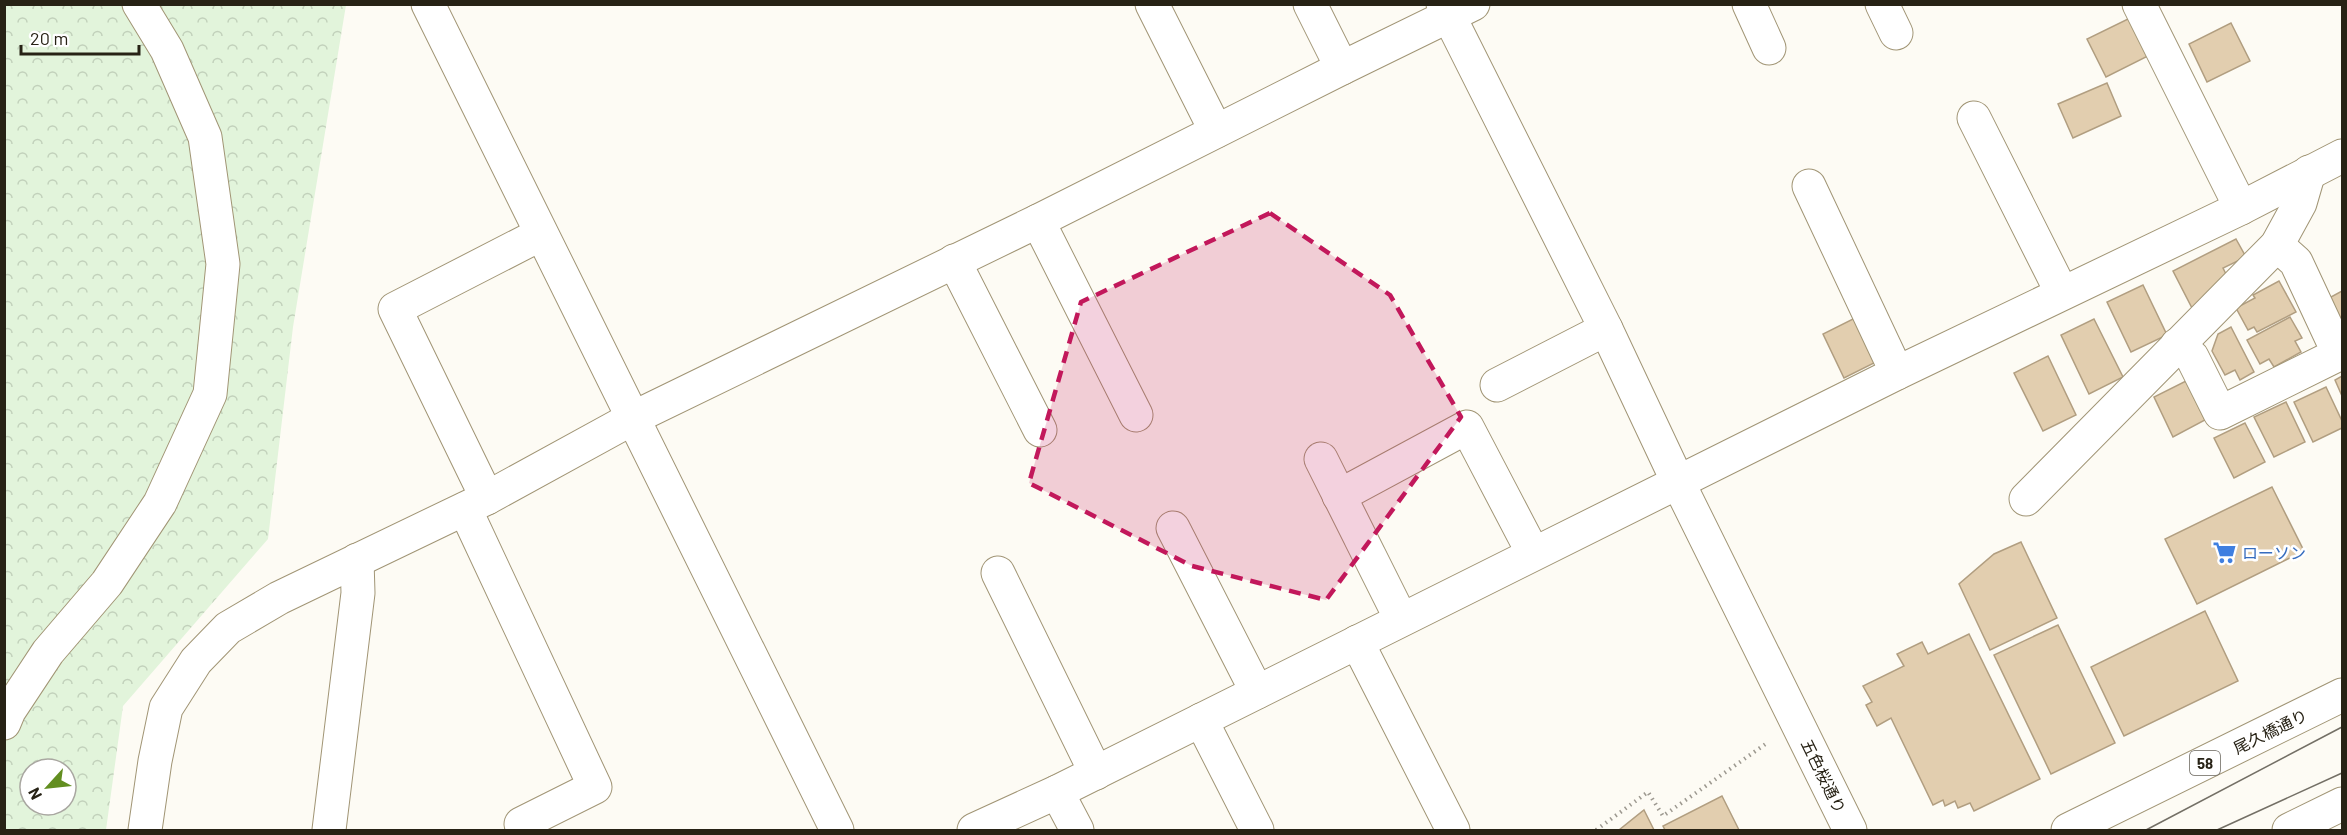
<svg xmlns="http://www.w3.org/2000/svg" width="2347" height="835" font-family="Barlow,'Noto Sans JP',sans-serif">
  <defs>
    <pattern id="forest-crowns" width="20" height="18" patternUnits="userSpaceOnUse" patternTransform="scale(1.5)"><rect width="20" height="18" fill="#e2f4db"/><path d="M2 6a3 3 0 1 1 6 0M12 15a3 3 0 1 1 6 0" fill="none" stroke="#c2d1bb"/></pattern>
  </defs>
  <rect width="100%" height="100%" fill="#fdfbf4"/>
  <!-- forest -->
  <path fill="url(#forest-crowns)" fill-rule="evenodd" d="M5,5h341l-53,322 -25,212 -145,167 -17,124h-101zM30,769h36v36h-36z"/>
  <!-- building -->
  <g fill="#e2ceaf" stroke="#b19e80" stroke-width="1.5">
    <polygon points="2130,18 2148,56 2106,77 2087,39"/>
    <polygon points="2231,23 2250,61 2207,82 2189,44"/>
    <polygon points="2107,83 2121,116 2073,138 2058,104"/>
    <polygon points="2236,239 2246,257 2223,268 2226,274 2193,310 2173,271"/>
    <polygon points="2279,281 2296,312 2257,332 2254,327 2248,330 2236,308 2255,298 2253,295"/>
    <polygon points="2143,285 2167,335 2131,352 2107,302"/>
    <polygon points="2342,291 2342,324 2329,298"/>
    <polygon points="1859,316 1880,360 1844,378 1823,334"/>
    <polygon points="2290,317 2302,338 2295,341 2301,352 2274,367 2269,359 2260,364 2247,340"/>
    <polygon points="2094,319 2123,377 2089,394 2061,335"/>
    <polygon points="2231,327 2254,372 2240,380 2235,370 2225,375 2212,351 2218,334"/>
    <polygon points="2048,356 2076,415 2043,431 2014,373"/>
    <polygon points="2342,376 2342,396 2335,380"/>
    <polygon points="2186,381 2205,420 2173,437 2154,397"/>
    <polygon points="2326,387 2342,421 2342,428 2313,442 2294,402"/>
    <polygon points="2286,402 2305,442 2274,457 2254,417"/>
    <polygon points="2245,423 2265,462 2234,478 2214,438"/>
    <polygon points="2272,487 2304,551 2197,604 2165,539"/>
    <polygon points="2021,542 2057,618 1990,650 1959,584 1994,554"/>
    <polygon points="2205,611 2238,681 2124,736 2091,667"/>
    <polygon points="2058,625 2115,743 2051,774 1994,655"/>
    <polygon points="1969,634 2040,779 1974,811 1970,803 1958,808 1955,801 1945,806 1943,800 1933,805 1891,718 1877,726 1866,705 1872,702 1863,686 1904,666 1897,654 1922,642 1928,654"/>
    <polygon points="1722,796 1739,830 1665,830 1663,826"/>
    <polygon points="1644,810 1654,830 1619,830"/>
  </g>
  <g fill="none" stroke-linecap="round" stroke-linejoin="round">
    <defs>
      <g id="minor">
        <polyline points="428,4 837,830"/>
        <polyline points="1152,4 1216,131"/>
        <polyline points="1310,4 1342,68"/>
        <polyline points="1443,4 1606,329 1678,482 1850,830"/>
        <polyline points="1749,4 1769,48"/>
        <polyline points="1882,4 1896,33"/>
        <polyline points="2139,4 2241,208"/>
        <polyline points="1974,118 2062,293"/>
        <polyline points="1809,186 1897,373"/>
        <polyline points="1038,221 1136,415"/>
        <polyline points="954,261 1040,430"/>
        <polyline points="2177,345 2192,357 2220,413 2339,354 2296,262 2277,245"/>
        <polyline points="1497,385 1606,329"/>
        <polyline points="1321,459 1401,619"/>
        <polyline points="1339,496 1467,427 1533,553"/>
        <polyline points="487,498 395,309 541,234"/>
        <polyline points="2026,499 2277,245 2300,203 2309,172"/>
        <polyline points="465,509 595,787 521,824 524,830"/>
        <polyline points="1173,528 1257,692"/>
        <polyline points="998,573 1096,773"/>
        <polyline points="1357,642 1453,830"/>
        <polyline points="1201,720 1257,830"/>
        <polyline points="4,723 9,711 48,652 107,583 160,503 210,394 223,264 205,137 167,50 139,4"/>
        <polyline points="1057,792 1077,830"/>
        <polyline points="145,830 155,761 166,708 196,661 228,628 279,598 487,498 633,418 1038,221 1342,68 1473,4"/>
        <polyline points="329,830 358,593 357,560"/>
        <polyline points="974,830 1057,792 1897,373 2241,208 2342,156"/>
      </g>
      <g id="major">
        <polyline points="2068,830 2342,695"/>
        <polyline points="2289,830 2342,804"/>
      </g>
    </defs>
    <!-- minor casing -->
    <use href="#minor" stroke="#a19575" stroke-width="35"/>
    <!-- major casing -->
    <use href="#major" stroke="#a19575" stroke-width="35"/>
    <!-- path -->
    <polyline stroke="#9d9990" stroke-width="4" stroke-dasharray="1.5 4.5" stroke-linecap="butt" points="1596,830 1648,792 1663,816 1767,743"/>
    <!-- minor -->
    <use href="#minor" stroke="#fff" stroke-width="33"/>
    <!-- major -->
    <use href="#major" stroke="#fff" stroke-width="33"/>
    <!-- tram -->
    <g stroke="#736f65" stroke-width="1.5">
      <polyline points="2146,830 2342,727"/>
      <polyline points="2217,830 2342,773"/>
    </g>
  </g>
  <!-- marked area -->
  <path fill="#c2185b" fill-opacity="0.2" stroke="#c2185b" stroke-width="4.5" stroke-dasharray="12 8" stroke-linejoin="round" d="M1270,213l120,82 71,122 -135,183 -134,-34 -163,-83 52,-181z"/>
  <!-- icons -->
  <defs>
    <symbol id="supermarket-bare" viewBox="-9 -9 18 18"><path d="M-6-5.5h2.5l.6 2H6L4.5 2H-2.5L-4.4-4H-6ZM-1.5 3.2a1.3 1.3 0 1 0 .1 0ZM3 3.2a1.3 1.3 0 1 0 .1 0Z" fill="#3f7fe0" stroke="#fff" stroke-width="2.5" paint-order="stroke"/></symbol>
  </defs>
  <g fill-rule="evenodd">
    <use href="#supermarket-bare" x="2208" y="536" width="33" height="33"/>
  </g>
  <g text-anchor="middle" dominant-baseline="central" stroke-width="5" stroke-linejoin="round" paint-order="stroke">
    <!-- shield labels -->
    <rect fill="#fff" stroke="#68645b" stroke-width="1.5" x="2190" y="751" width="30" height="24" rx="4.5"/>
    <g font-size="15" font-weight="bold" fill="#272215">
      <text x="2205" y="763">58</text>
    </g>
    <!-- shop labels -->
    <g font-size="16" fill="#366cbe" stroke="#fff" text-anchor="start">
      <text x="2242" y="552">ローソン</text>
    </g>
    <!-- street labels -->
    <g font-size="16" fill="#272215" stroke="#fff">
      <text transform="translate(2270 731) rotate(-26)">尾久橋通り</text>
      <text transform="translate(1824 776) rotate(64)">五色桜通り</text>
    </g>
  </g>
  <!-- border -->
  <rect width="2347" height="835" fill="none" stroke="#272215" stroke-width="12"/>
  <!-- north arrow -->
  <g transform="translate(48 787) rotate(243)"><circle r="28" fill="#ffffff" stroke="#a9a7a1" stroke-width="1.5"/>
  <path d="M0-4.5L10 22L0 15L-10 22Z" fill="#628e20"/>
  <text y="-9" font-size="16" font-weight="bold" text-anchor="middle" fill="#272215">N</text>
  </g>
  <!-- scale -->
  <path d="M21 45v9h118v-9" fill="none" stroke="#272215" stroke-width="3"/>
  <text x="30" y="45" font-size="18" fill="#272215" stroke="#ffffff" stroke-width="4.5" paint-order="stroke">20 m</text>
</svg>
